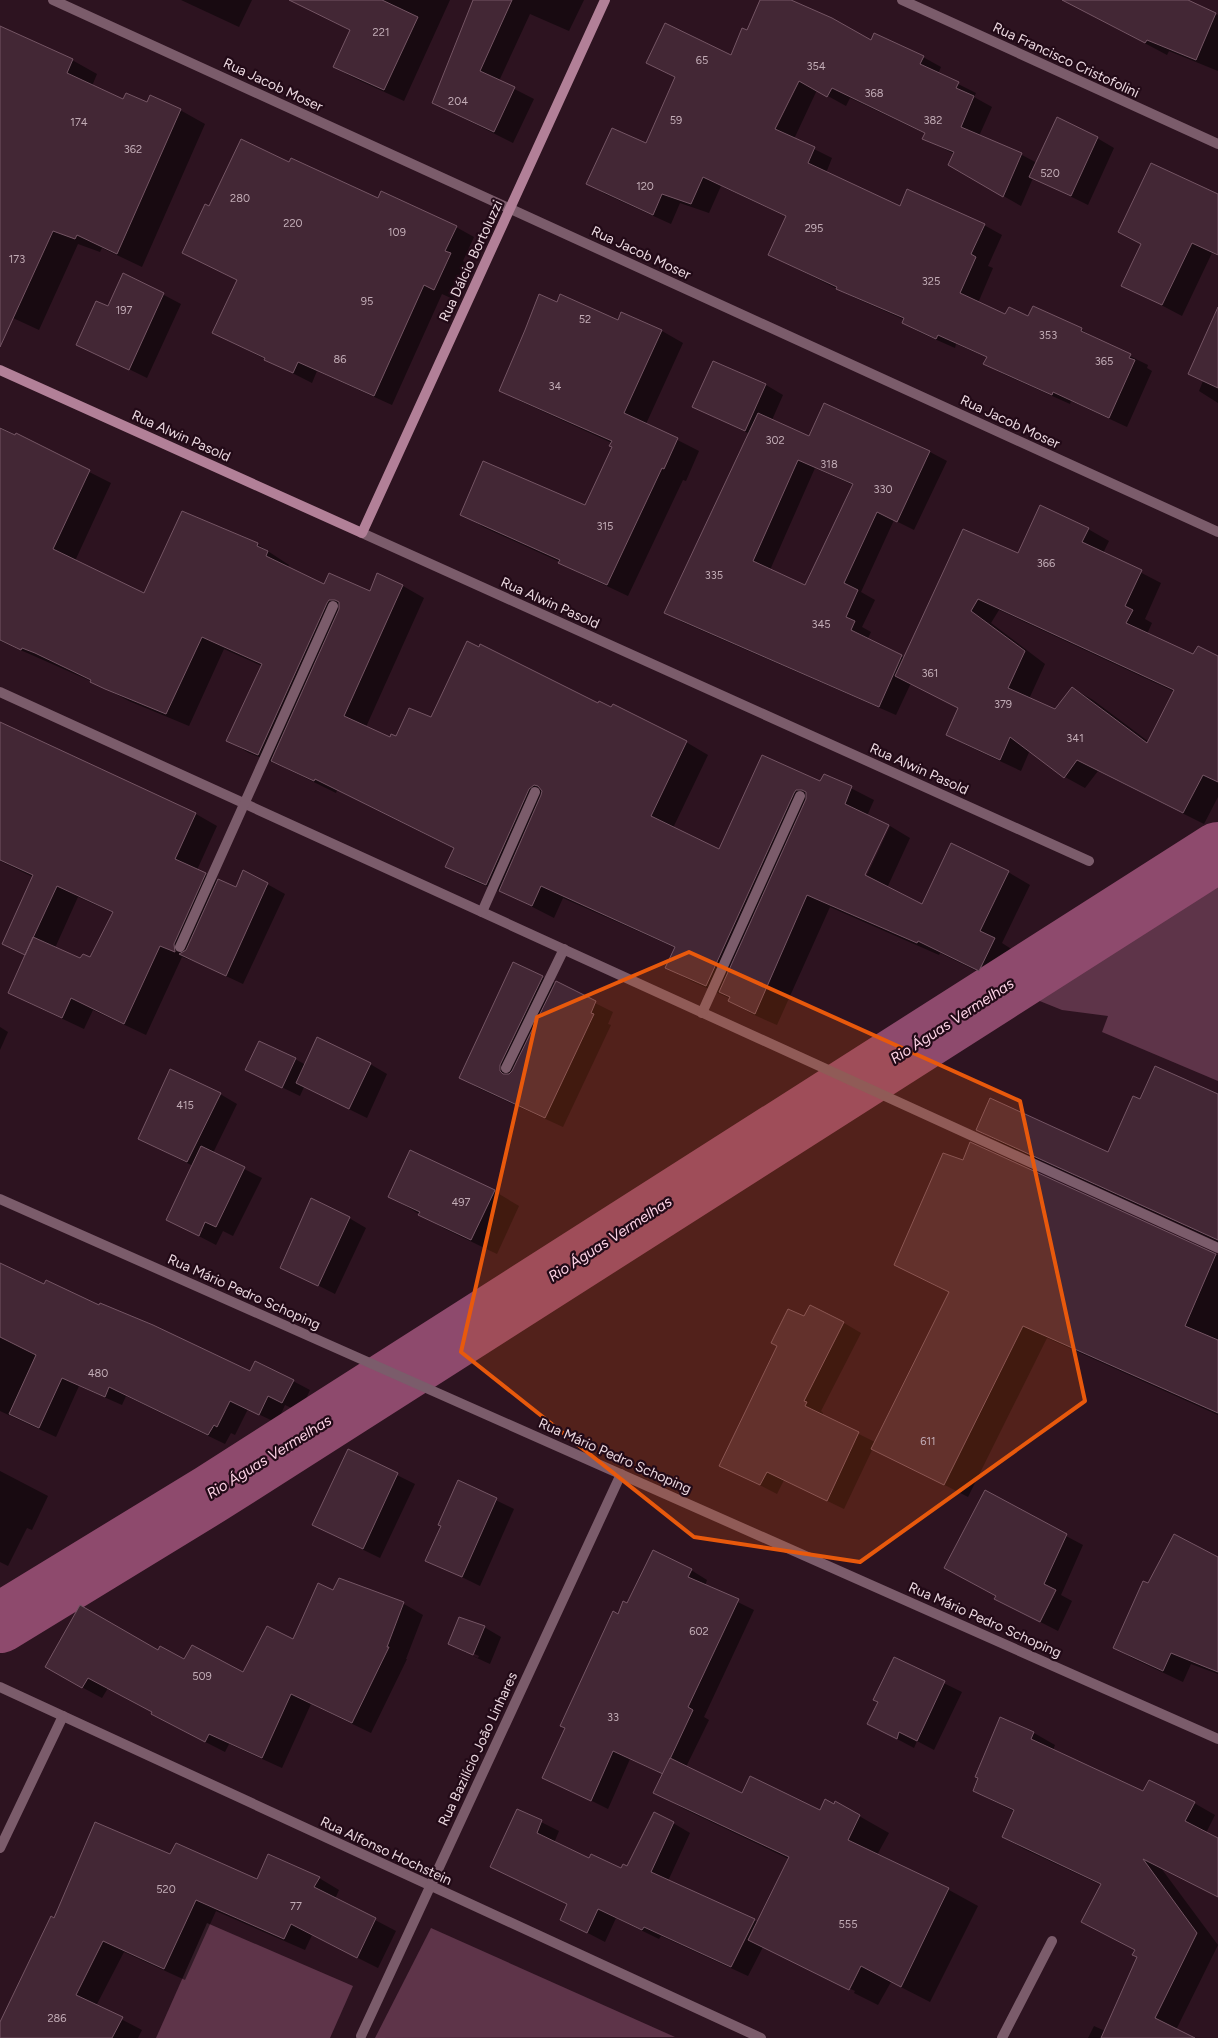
<svg xmlns="http://www.w3.org/2000/svg" width="1218" height="2038" font-family="Figtree,sans-serif">
  <rect width="100%" height="100%" fill="#2d1320"/>
  <!-- green -->
  <g fill="#5e3449">
    <polygon points="1218,837 1218,1081 1102,1032 1108,1016 1062,1010 985,979"/>
    <polygon points="207,1923 353,1986 330,2038 156,2038"/>
    <polygon points="431,1928 675,2037 375,2038"/>
  </g>
  <!-- shadow -->
  <g fill="#0007" fill-rule="evenodd">
    <polygon points="181,0 252,0 239,27"/>
    <polygon points="314,0 450,0 404,101 354,78 334,67 351,31 310,9"/>
    <polygon points="475,0 584,0 569,31 530,14 499,81 534,99 513,143 433,103"/>
    <polygon points="762,0 788,0 872,41 923,57 941,67 938,74 976,93 974,97 992,107 979,136 1022,155 1037,163 1097,138 1114,148 1088,205 1033,178 1021,206 949,165 954,154 924,138 926,134 850,98 846,106 817,90 794,139 832,158 826,173 900,208 984,225 1002,235 988,266 993,268 978,303 1006,316 1029,317 1033,308 1082,330 1099,341 1148,365 1147,368 1152,371 1127,427 1071,401 1070,404 1003,374 985,364 988,358 956,344 955,348 921,333 903,323 905,320 855,298 770,255 787,217 721,186 709,213 680,203 671,224 605,194 587,183 646,145 676,78 648,63 732,57 747,32"/>
    <polygon points="1098,0 1189,0 1189,2 1218,15 1218,71 1169,51 1167,55 1090,14"/>
    <polygon points="0,27 72,60 97,74 92,86 124,100 180,110 205,124 142,267 102,248 100,252 78,244 39,330 0,312"/>
    <polygon points="289,164 378,199 456,227 474,237 463,261 469,265 453,299 442,294 392,405 317,371 312,383 214,333 238,280 184,253 210,207"/>
    <polygon points="1218,195 1218,256 1212,253 1182,316 1123,285"/>
    <polygon points="124,274 181,304 147,378 78,344 109,308"/>
    <polygon points="557,304 619,321 622,314 662,331 683,343 646,424 699,451 686,481 683,480 628,596 581,574 560,562 483,527 462,514 586,507 614,447 612,443 522,402 500,390"/>
    <polygon points="1218,317 1218,403 1199,391 1203,381"/>
    <path d="M714,362l52,23 17,10 -11,25 38,17 14,-32 106,47 17,9 -33,69 -20,-10 -33,72 14,8 -13,27 9,5 -4,8 38,18 113,-104 70,-25 21,12 -6,12 58,30 -16,36 7,4 -5,11 47,22 24,2v139l-14,27 -106,-53 -13,17 -20,-11 -35,-27 -9,21 -53,-25 -21,-11 17,-26 -53,-26 -15,32 -214,-93 -16,-10 84,-178 -56,-27zM815,468l38,17 -47,101 -36,-16zM999,610l176,82 -26,50 -56,-42 -21,-12 -16,23 -27,-12 16,-35 -54,-41z"/>
    <polygon points="0,427 111,483 75,561 144,595 257,544 289,565 288,568 324,586 370,592 403,586 424,598 366,727 390,738 396,737 432,719 598,705 686,742 708,755 673,828 720,851 762,757 821,783 825,775 874,800 867,816 861,880 864,881 890,826 910,838 887,888 922,906 1008,872 1030,885 1002,943 1016,952 1001,983 940,953 939,955 830,907 777,1025 752,1014 730,1001 731,999 689,980 667,968 676,948 563,898 554,918 509,895 468,879 447,866 455,849 337,790 336,793 281,766 249,753 228,741 262,666 224,649 189,726 129,701 93,682 0,641"/>
    <path d="M0,725l196,89 21,12 -20,44 39,19 31,-5 18,10 -42,90 -47,-22 -14,-5 -36,78 -53,-25 -9,19 -53,-25 -22,-12 17,-36 -23,-12 30,-67 -33,-16zM78,897l36,16 -24,46 -9,1 -26,-12z"/>
    <polygon points="514,963 613,1012 608,1024 611,1025 563,1127 478,1088 461,1078"/>
    <polygon points="0,1027 8,1032 0,1050"/>
    <polygon points="295,1059 306,1065 370,1064 387,1074 367,1118 304,1087 300,1096 246,1070"/>
    <polygon points="220,1094 237,1104 213,1153 262,1178 233,1236 223,1231 216,1245 168,1220 193,1166 140,1139"/>
    <polygon points="1218,1096 1218,1242 1001,1143 977,1129 1109,1154 1141,1100"/>
    <polygon points="494,1191 519,1206 497,1254 445,1229 390,1197"/>
    <polygon points="349,1218 366,1228 335,1294 282,1267"/>
    <polygon points="1218,1255 1218,1415 1047,1338 968,1497 873,1448 844,1509 784,1480 777,1494 721,1465 804,1318 844,1323 861,1333 821,1411 823,1413 822,1416 875,1442 950,1293 895,1265"/>
    <polygon points="0,1265 44,1286 251,1373 293,1381 310,1390 300,1412 285,1405 277,1423 248,1409 235,1435 231,1433 225,1444 126,1396 122,1405 79,1386 56,1437 0,1411"/>
    <polygon points="348,1451 415,1484 380,1558 331,1534"/>
    <polygon points="0,1471 48,1496 32,1530 27,1528 8,1566 0,1562"/>
    <polygon points="458,1482 514,1509 480,1586 427,1560"/>
    <polygon points="1066,1536 1083,1545 1061,1595 1072,1601 1058,1631 1013,1608"/>
    <polygon points="1218,1558 1218,1674 1191,1664 1183,1682 1134,1659 1114,1648 1149,1585"/>
    <polygon points="691,1570 707,1580 705,1586 754,1610 704,1717 709,1720 686,1767 742,1795 820,1811 834,1805 836,1803 889,1833 877,1855 949,1890 978,1906 930,2002 891,1982 878,2005 854,1993 855,1991 763,1947 748,1976 661,1936 659,1939 616,1918 605,1942 561,1919 568,1905 492,1866 541,1822 559,1831 554,1843 590,1859 622,1870 627,1868 673,1823 690,1833 668,1881 758,1922 789,1859 684,1809 655,1792 664,1775 630,1759 608,1809 544,1777 618,1616 628,1604"/>
    <polygon points="340,1579 404,1604 423,1615 406,1659 407,1659 371,1733 311,1704 282,1768 229,1744 225,1752 172,1725 154,1712 108,1688 102,1698 65,1678 159,1651 185,1660 244,1673 294,1641 333,1592"/>
    <polygon points="484,1627 501,1637 490,1664 466,1653 478,1658 479,1656 466,1650 466,1653 449,1643"/>
    <polygon points="894,1659 962,1692 934,1750 917,1741 914,1748 869,1724 879,1702"/>
    <polygon points="1001,1719 1034,1733 1055,1745 1053,1750 1144,1793 1194,1803 1215,1815 1206,1833 1218,1839 1218,1897 1161,1868 1218,1945 1176,2030 1190,2038 1088,2038 1094,2026 1105,2031 1138,1957 1136,1950 1083,1922 1101,1885 1024,1849 1003,1837 1015,1812 974,1791"/>
    <polygon points="171,1856 258,1881 319,1878 339,1890 335,1899 396,1931 378,1968 312,1935 305,1950 216,1911 185,1980 124,1952 96,2006 142,2030 138,2038 0,2038 0,2025 54,1919"/>
  </g>
  <g fill="none" stroke-linecap="round" stroke-linejoin="round">
    <!-- river -->
    <polyline stroke="#8e4a6d" stroke-width="60" points="0,1623 211,1494 1218,852"/>
  </g>
  <!-- building -->
  <g fill="#432735" stroke="#745564" fill-rule="evenodd">
    <polygon points="289,0 382,0 418,17 384,90 333,67 350,30"/>
    <polygon points="473,0 512,0 480,71 515,87 494,132 432,103"/>
    <polygon points="760,0 791,0 832,18 871,40 874,33 924,56 920,64 959,82 956,88 974,96 961,127 1022,153 1003,197 948,165 954,152 922,139 925,133 832,88 827,97 799,81 775,129 815,147 808,163 900,206 907,189 985,224 971,254 976,257 960,293 1005,314 1009,307 1028,316 1033,306 1082,328 1081,331 1131,354 1129,358 1135,360 1109,418 1053,392 1052,395 983,364 987,357 938,335 936,339 902,323 904,318 836,289 837,287 768,255 786,216 703,177 691,204 662,194 653,215 586,184 612,128 646,143 675,77 646,63 665,23 731,55 742,28 747,30"/>
    <polygon points="1062,0 1188,0 1216,13 1196,60 1147,40 1145,43"/>
    <polygon points="0,26 73,59 67,73 123,99 126,93 147,102 150,95 181,109 117,254 77,235 75,239 53,231 0,347"/>
    <polygon points="1057,117 1098,137 1071,196 1029,177"/>
    <polygon points="241,139 289,162 291,158 378,198 381,191 457,226 445,251 451,253 434,290 424,285 374,396 298,362 293,373 264,360 265,358 212,333 237,280 182,253 205,204 209,206"/>
    <polygon points="1151,163 1218,194 1218,255 1192,243 1162,305 1121,286 1141,244 1118,232"/>
    <polygon points="123,273 164,293 129,370 76,345 96,301 108,306"/>
    <polygon points="539,294 557,302 560,294 618,320 621,312 662,330 624,413 678,438 664,469 662,468 607,585 558,563 560,560 460,515 483,461 585,505 612,447 609,446 612,441 499,391 525,330"/>
    <polygon points="1218,307 1218,388 1188,374"/>
    <polygon points="713,361 766,384 745,431 692,407"/>
    <path d="M824,403l106,48 -33,71 -20,-10 -33,71 14,7 -12,27 9,4 -4,9 51,25 -23,52 -215,-94 94,-200 51,23zM798,460l55,24 -48,101 -52,-24z"/>
    <polygon points="0,428 15,435 16,433 90,470 53,549 144,593 182,511 258,543 257,546 268,551 266,556 324,584 329,573 370,591 377,573 403,585 344,716 390,737 391,734 396,736 409,708 431,717 467,641 479,647 480,644 598,703 599,701 611,707 613,704 687,741 651,816 719,849 762,755 820,781 824,774 852,786 845,804 889,825 865,875 922,904 951,843 1009,871 980,931 995,938 979,971 918,941 917,943 807,895 755,1014 728,1001 730,997 719,992 806,799 806,792 802,790 796,790 794,793 706,986 665,968 675,947 541,886 532,906 499,891 541,795 542,791 538,786 534,785 529,789 486,885 445,867 454,848 315,779 314,781 271,761 339,609 339,602 335,600 329,600 327,603 258,755 226,741 262,664 202,637 166,714 105,689 90,682 91,680 35,653 22,648 21,650 0,640"/>
    <path d="M1040,505l49,23 -7,14 60,28 -17,36 8,4 -7,13 67,31 5,-8 20,10v126l-15,-7 -20,38 -106,-53 -13,18 -54,-41 -10,23 -54,-25 12,-27 -63,-32 68,-147 55,24zM978,599l196,91 -27,53 -75,-56 -17,22 -47,-21 17,-37 -54,-40z"/>
    <polygon points="0,722 196,813 175,859 206,873 174,944 175,952 160,946 124,1024 71,998 62,1018 8,993 33,937 80,958 83,954 90,957 113,912 57,886 25,955 2,944 33,875 0,860"/>
    <polygon points="243,870 268,883 226,976 179,954 186,950 218,879 236,887"/>
    <polygon points="513,962 543,976 500,1065 500,1071 503,1074 509,1074 512,1071 556,981 596,1001 591,1013 594,1014 545,1118 459,1078"/>
    <polygon points="317,1037 371,1063 349,1109 296,1083"/>
    <polygon points="259,1041 296,1058 282,1088 245,1070"/>
    <polygon points="1155,1066 1218,1094 1218,1240 976,1130 990,1098 1108,1152 1133,1096 1140,1099"/>
    <polygon points="170,1069 221,1093 187,1162 138,1139"/>
    <polygon points="970,1142 1216,1254 1185,1326 1218,1340 1218,1413 1023,1326 944,1485 871,1449 949,1292 894,1265 943,1153 963,1160"/>
    <polygon points="201,1146 245,1167 216,1227 205,1222 199,1236 166,1220"/>
    <polygon points="410,1150 495,1190 471,1240 418,1215 420,1212 388,1197"/>
    <polygon points="311,1198 350,1217 318,1286 280,1268"/>
    <polygon points="0,1263 44,1284 46,1280 99,1305 100,1303 153,1325 250,1371 255,1361 294,1380 282,1403 268,1396 259,1415 230,1401 217,1427 214,1425 208,1435 109,1387 105,1397 62,1378 39,1428 9,1414 36,1355 0,1337"/>
    <polygon points="810,1305 844,1322 804,1401 807,1402 805,1406 859,1432 827,1501 767,1472 760,1485 719,1466 777,1346 771,1343 788,1309 804,1316"/>
    <polygon points="348,1449 398,1473 363,1549 312,1525"/>
    <polygon points="458,1480 497,1498 462,1577 425,1561 441,1526 438,1525"/>
    <polygon points="985,1490 1067,1534 1044,1584 1056,1590 1040,1622 994,1599 996,1596 944,1568"/>
    <polygon points="1174,1534 1218,1557 1218,1672 1171,1653 1163,1671 1113,1648 1143,1581 1148,1583"/>
    <polygon points="653,1550 692,1569 688,1577 739,1599 688,1707 693,1710 663,1774 613,1751 591,1801 542,1778 565,1728 560,1726 613,1611 618,1614 623,1601 627,1603"/>
    <polygon points="339,1578 404,1602 387,1647 389,1647 352,1723 291,1694 262,1758 209,1734 205,1742 151,1714 152,1712 88,1678 82,1688 45,1667 80,1605 158,1650 160,1646 184,1659 192,1645 243,1672 267,1626 293,1639 318,1583 333,1590"/>
    <polygon points="459,1617 485,1626 473,1655 448,1644"/>
    <polygon points="894,1657 945,1681 917,1741 899,1732 897,1739 867,1724 878,1702 873,1700"/>
    <polygon points="1000,1717 1034,1732 1031,1739 1143,1791 1149,1780 1195,1802 1185,1821 1218,1838 1218,1897 1143,1859 1197,1933 1155,2018 1195,2038 1101,2038 1137,1957 1132,1955 1135,1950 1081,1922 1101,1884 1002,1837 1014,1810 973,1791 978,1778 975,1777"/>
    <polygon points="670,1758 742,1793 750,1776 820,1810 825,1799 834,1804 835,1801 860,1815 848,1840 949,1888 901,1987 861,1966 849,1990 748,1940 789,1857 653,1793"/>
    <polygon points="517,1809 542,1820 537,1833 589,1858 591,1854 621,1868 623,1864 627,1866 654,1812 674,1822 651,1872 755,1919 731,1967 644,1927 642,1930 598,1909 587,1933 560,1920 567,1904 490,1867"/>
    <polygon points="95,1822 170,1854 176,1843 257,1879 268,1854 320,1877 314,1887 376,1918 357,1958 291,1924 284,1939 196,1900 164,1969 103,1941 76,1995 123,2017 112,2038 0,2038 0,2022 51,1916 54,1918"/>
  </g>
  <g fill="none" stroke-linecap="round" stroke-linejoin="round">
    <!-- street -->
    <g stroke="#7b5c6b" stroke-width="10">
      <polyline points="53,0 1218,532"/>
      <polyline points="902,0 1218,144"/>
      <polyline points="362,533 1089,861"/>
      <polyline points="0,692 1218,1248"/>
      <polyline points="482,912 535,792"/>
      <polyline points="180,947 333,606"/>
      <polyline points="702,1013 800,796"/>
      <polyline points="506,1068 564,949"/>
      <polyline points="0,1199 1218,1739"/>
      <polyline points="0,1687 761,2038"/>
      <polyline points="0,1848 63,1716"/>
      <polyline points="361,2036 621,1474"/>
      <polyline points="1002,2038 1052,1941"/>
    </g>
    <!-- secondary -->
    <polyline stroke="#b28098" stroke-width="10" points="0,370 362,533 605,0"/>
  </g>
  <!-- marked area -->
  <path fill="#e8590c" fill-opacity="0.2" stroke="#e8590c" stroke-width="4" stroke-linejoin="round" d="M689,952l331,149 65,300 -225,161 -166,-25 -233,-185 76,-335z"/>
  <g text-anchor="middle" dominant-baseline="central" stroke-width="4.5" stroke-linejoin="round" paint-order="stroke">
    <!-- number labels -->
    <g font-size="11" fill="#c2acb6">
      <text x="381" y="32">221</text>
      <text x="702" y="60">65</text>
      <text x="816" y="66">354</text>
      <text x="874" y="93">368</text>
      <text x="458" y="101">204</text>
      <text x="676" y="120">59</text>
      <text x="933" y="120">382</text>
      <text x="79" y="122">174</text>
      <text x="133" y="149">362</text>
      <text x="1050" y="173">520</text>
      <text x="645" y="186">120</text>
      <text x="240" y="198">280</text>
      <text x="293" y="223">220</text>
      <text x="814" y="228">295</text>
      <text x="397" y="232">109</text>
      <text x="17" y="259">173</text>
      <text x="931" y="281">325</text>
      <text x="367" y="301">95</text>
      <text x="124" y="310">197</text>
      <text x="585" y="319">52</text>
      <text x="1048" y="335">353</text>
      <text x="340" y="359">86</text>
      <text x="1104" y="361">365</text>
      <text x="555" y="386">34</text>
      <text x="775" y="440">302</text>
      <text x="829" y="464">318</text>
      <text x="883" y="489">330</text>
      <text x="605" y="526">315</text>
      <text x="1046" y="563">366</text>
      <text x="714" y="575">335</text>
      <text x="821" y="624">345</text>
      <text x="930" y="673">361</text>
      <text x="1003" y="704">379</text>
      <text x="1075" y="738">341</text>
      <text x="185" y="1105">415</text>
      <text x="461" y="1202">497</text>
      <text x="98" y="1373">480</text>
      <text x="928" y="1441">611</text>
      <text x="699" y="1631">602</text>
      <text x="202" y="1676">509</text>
      <text x="613" y="1717">33</text>
      <text x="166" y="1889">520</text>
      <text x="296" y="1906">77</text>
      <text x="848" y="1924">555</text>
      <text x="57" y="2018">286</text>
    </g>
    <!-- street labels -->
    <g font-size="14" fill="#ecd9e1" stroke="#220a17">
      <text transform="translate(1066 60) rotate(25)">Rua Francisco Cristofolini</text>
      <text transform="translate(273 85) rotate(25)">Rua Jacob Moser</text>
      <text transform="translate(641 253) rotate(25)">Rua Jacob Moser</text>
      <text transform="translate(471 261) rotate(-65)">Rua Dálcio Bortoluzzi</text>
      <text transform="translate(1010 422) rotate(25)">Rua Jacob Moser</text>
      <text transform="translate(181 436) rotate(24)">Rua Alwin Pasold</text>
      <text transform="translate(550 603) rotate(24)">Rua Alwin Pasold</text>
      <text transform="translate(919 769) rotate(24)">Rua Alwin Pasold</text>
      <text transform="translate(244 1292) rotate(24)">Rua Mário Pedro Schoping</text>
      <text transform="translate(615 1456) rotate(24)">Rua Mário Pedro Schoping</text>
      <text transform="translate(985 1620) rotate(24)">Rua Mário Pedro Schoping</text>
      <text transform="translate(478 1749) rotate(-65)">Rua Bazilício João Linhares</text>
      <text transform="translate(386 1851) rotate(25)">Rua Alfonso Hochstein</text>
    </g>
    <!-- water labels -->
    <g font-size="15" font-style="italic" fill="#fdd3e6" stroke="#220a17">
      <text transform="translate(952 1021) rotate(-33)">Rio Águas Vermelhas</text>
      <text transform="translate(610 1239) rotate(-33)">Rio Águas Vermelhas</text>
      <text transform="translate(269 1457) rotate(-32)">Rio Águas Vermelhas</text>
    </g>
  </g>
</svg>
